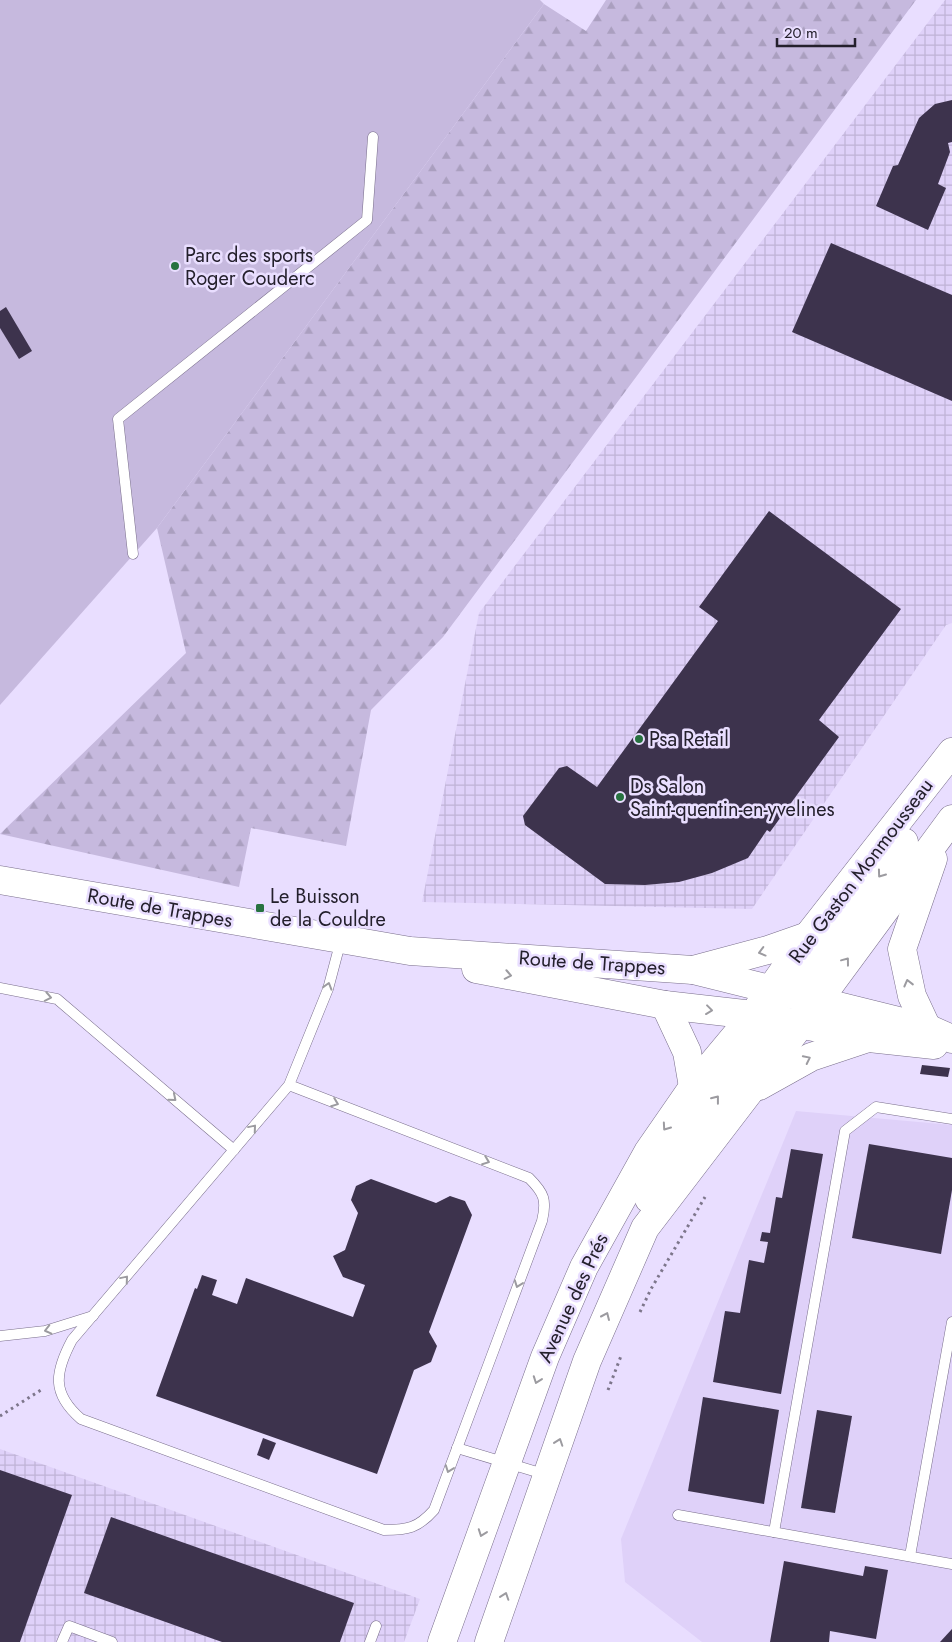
<svg xmlns="http://www.w3.org/2000/svg" width="952" height="1642" font-family="Jost,sans-serif">
  <defs>
    <pattern id="industrial-grid" width="8" height="8" patternUnits="userSpaceOnUse" patternTransform="scale(1.25)"><rect width="8" height="8" fill="#dfd1f9"/><path d="M0 4h8M4 0v8" fill="none" stroke="#bfb3d6"/></pattern>
    <pattern id="forest-firs" width="22" height="20" patternUnits="userSpaceOnUse" patternTransform="scale(1.25)"><rect width="22" height="20" fill="#c6b9de"/><path d="M5 1l3.5 6h-7zM16 11l3.5 6h-7z" fill="#aa9fbf"/></pattern>
  </defs>
  <rect width="100%" height="100%" fill="#e9deff"/>
  <!-- built -->
  <polygon fill="#dfd1f9" points="796,1111 952,1125 952,1642 702,1642 625,1582 621,1539"/>
  <!-- industrial -->
  <g fill="url(#industrial-grid)">
    <polygon points="945,0 952,0 952,623 946,625 752,909 422,902 479,613"/>
    <polygon points="0,1449 420,1599 404,1642 0,1642"/>
  </g>
  <!-- forest -->
  <polygon fill="url(#forest-firs)" points="606,0 916,0 443,637 371,710 346,846 251,828 239,887 0,834 186,653 157,528 544,4 586,31"/>
  <!-- garden -->
  <polygon fill="#c6b9de" points="0,0 540,0 544,4 157,528 0,705"/>
  <!-- building -->
  <g fill="#3d334d">
    <polygon points="952,100 952,142 948,143 950,152 938,184 946,188 928,230 876,206 893,166 898,165 919,118 935,104"/>
    <polygon points="831,243 952,295 952,401 792,332"/>
    <polygon points="6,307 32,351 19,359 0,328 0,311"/>
    <polygon points="769,511 901,609 819,720 839,737 770,832 767,830 748,858 712,873 679,882 645,885 605,884 525,825 523,816 559,768 567,766 597,787 718,621 699,607"/>
    <polygon points="922,1065 950,1068 948,1077 920,1074"/>
    <polygon points="869,1144 952,1158 952,1190 941,1254 852,1238"/>
    <polygon points="791,1149 823,1154 781,1394 713,1382 725,1311 740,1313 749,1260 764,1263 768,1242 760,1241 762,1232 770,1233 776,1197 782,1198"/>
    <polygon points="371,1179 436,1203 450,1196 465,1201 472,1215 429,1332 437,1346 431,1362 414,1370 377,1474 156,1396 195,1288 197,1289 202,1275 217,1280 212,1295 237,1304 246,1278 353,1317 365,1285 343,1277 333,1256 345,1250 358,1213 351,1200 356,1186"/>
    <polygon points="703,1397 779,1410 764,1504 688,1491"/>
    <polygon points="817,1410 852,1416 835,1513 801,1508"/>
    <polygon points="263,1438 276,1443 269,1460 257,1455"/>
    <polygon points="0,1470 72,1495 20,1642 0,1642"/>
    <polygon points="111,1517 354,1603 340,1642 222,1642 84,1593"/>
    <polygon points="784,1561 863,1576 865,1566 888,1570 876,1639 830,1631 829,1642 770,1642"/>
    <polygon points="952,1629 952,1642 940,1642"/>
  </g>
  <g fill="none" stroke-linecap="round" stroke-linejoin="round">
    <defs>
      <g id="lane">
        <polyline points="133,554 118,419 367,220 373,137"/>
        <polyline points="0,988 57,999 234,1150"/>
        <path d="M289,1085l240,93c15,15 18,22 13,43l-108,289c-16,18 -26,20 -50,20l-303,-111c-30,-26 -26,-47 -9,-79l217,-255 39,-96 13,-49"/>
        <polyline points="0,1336 45,1331 93,1316"/>
        <polyline points="457,1448 547,1475"/>
        <polyline points="678,1515 952,1564"/>
        <polyline points="774,1532 845,1131 876,1107 952,1119"/>
        <polyline points="910,1556 952,1322"/>
        <polyline points="62,1642 69,1626 112,1642"/>
        <polyline points="370,1642 376,1626"/>
      </g>
      <g id="secondary">
        <polyline points="0,880 410,951 693,970 927,1028 952,1039"/>
        <polyline points="476,969 665,1005 753,1015 869,1038 934,1045"/>
        <polyline points="693,970 768,950 808,936"/>
        <polyline points="793,995 904,842"/>
        <polyline points="665,1005 687,1052 693,1087"/>
        <polyline points="927,1028 912,996 902,949 933,859"/>
        <polyline points="759,1086 811,1057 868,1038"/>
        <polyline points="649,1199 680,1144 747,1060 775,1019 773,1002"/>
        <polyline points="442,1642 545,1357 584,1267 648,1152 693,1087 753,1015 808,936 952,752"/>
        <polyline points="489,1642 587,1361 645,1228 801,1024 952,819"/>
      </g>
    </defs>
    <!-- lane casing -->
    <use href="#lane" stroke="#796e8b" stroke-width="11"/>
    <!-- secondary casing -->
    <use href="#secondary" stroke="#796e8b" stroke-width="29"/>
    <!-- path -->
    <g stroke="#7d768b" stroke-width="3" stroke-dasharray="2.5 4" stroke-linecap="butt">
      <polyline points="640,1312 651,1289 705,1197"/>
      <polyline points="608,1390 621,1356"/>
      <polyline points="0,1416 41,1390"/>
    </g>
    <!-- lane -->
    <use href="#lane" stroke="#fff" stroke-width="10"/>
    <!-- secondary -->
    <use href="#secondary" stroke="#fff" stroke-width="28"/>
  </g>
  <!-- one-way arrows -->
  <defs><path id="oneway-chevron" d="M-2-3.5L2.5 0L-2 3.5" fill="none" stroke-width="1.6" stroke-linecap="round" stroke-linejoin="round" transform="scale(1.25)"/></defs>
  <g stroke="#9c9ba0">
    <use href="#oneway-chevron" transform="translate(881 874) rotate(126)"/>
    <use href="#oneway-chevron" transform="translate(762 952) rotate(165)"/>
    <use href="#oneway-chevron" transform="translate(846 961) rotate(-53)"/>
    <use href="#oneway-chevron" transform="translate(508 975) rotate(11)"/>
    <use href="#oneway-chevron" transform="translate(908 983) rotate(-104)"/>
    <use href="#oneway-chevron" transform="translate(328 986) rotate(-73)"/>
    <use href="#oneway-chevron" transform="translate(48 997) rotate(11)"/>
    <use href="#oneway-chevron" transform="translate(709 1010) rotate(7)"/>
    <use href="#oneway-chevron" transform="translate(807 1059) rotate(-26)"/>
    <use href="#oneway-chevron" transform="translate(173 1098) rotate(40)"/>
    <use href="#oneway-chevron" transform="translate(716 1099) rotate(-52)"/>
    <use href="#oneway-chevron" transform="translate(335 1103) rotate(21)"/>
    <use href="#oneway-chevron" transform="translate(666 1127) rotate(125)"/>
    <use href="#oneway-chevron" transform="translate(253 1128) rotate(-50)"/>
    <use href="#oneway-chevron" transform="translate(486 1161) rotate(21)"/>
    <use href="#oneway-chevron" transform="translate(125 1279) rotate(-50)"/>
    <use href="#oneway-chevron" transform="translate(518 1284) rotate(110)"/>
    <use href="#oneway-chevron" transform="translate(606 1316) rotate(-66)"/>
    <use href="#oneway-chevron" transform="translate(48 1330) rotate(166)"/>
    <use href="#oneway-chevron" transform="translate(537 1380) rotate(110)"/>
    <use href="#oneway-chevron" transform="translate(559 1442) rotate(-71)"/>
    <use href="#oneway-chevron" transform="translate(449 1469) rotate(110)"/>
    <use href="#oneway-chevron" transform="translate(482 1533) rotate(110)"/>
    <use href="#oneway-chevron" transform="translate(505 1596) rotate(-71)"/>
  </g>
  <!-- markers -->
  <g fill="#277240" stroke="#e9deff" stroke-width="2">
    <circle cx="175" cy="266" r="5"/>
    <circle cx="639" cy="739" r="5"/>
    <circle cx="620" cy="797" r="5"/>
    <rect x="255" y="903" width="10" height="10" rx="2.5"/>
  </g>
  <g text-anchor="middle" dominant-baseline="central" stroke-width="5" stroke-linejoin="round" paint-order="stroke">
    <!-- poi labels -->
    <g font-size="20" fill="#24202c" stroke="#e9deff" text-anchor="start">
      <text x="185" y="255">Parc des sports<tspan x="185" dy="23">Roger Couderc</tspan></text>
      <text x="649" y="739">Psa Retail</text>
      <text x="630" y="786">Ds Salon<tspan x="630" dy="23">Saint-quentin-en-yvelines</tspan></text>
      <text x="270" y="896">Le Buisson<tspan x="270" dy="23">de la Couldre</tspan></text>
    </g>
    <!-- street labels -->
    <g font-size="20" fill="#24202c" stroke="#e9deff">
      <text transform="translate(861 871) rotate(-53)">Rue Gaston Monmousseau</text>
      <text transform="translate(160 908) rotate(10)">Route de Trappes</text>
      <text transform="translate(592 963) rotate(4)">Route de Trappes</text>
      <text transform="translate(573 1298) rotate(-65)">Avenue des Prés</text>
    </g>
  </g>
  <!-- scale -->
  <path d="M777 38v8h78v-8" fill="none" stroke="#24202c" stroke-width="2.5"/>
  <text x="784" y="38" font-size="15" fill="#24202c" stroke="#e9deff" stroke-width="4" paint-order="stroke">20 m</text>
</svg>
